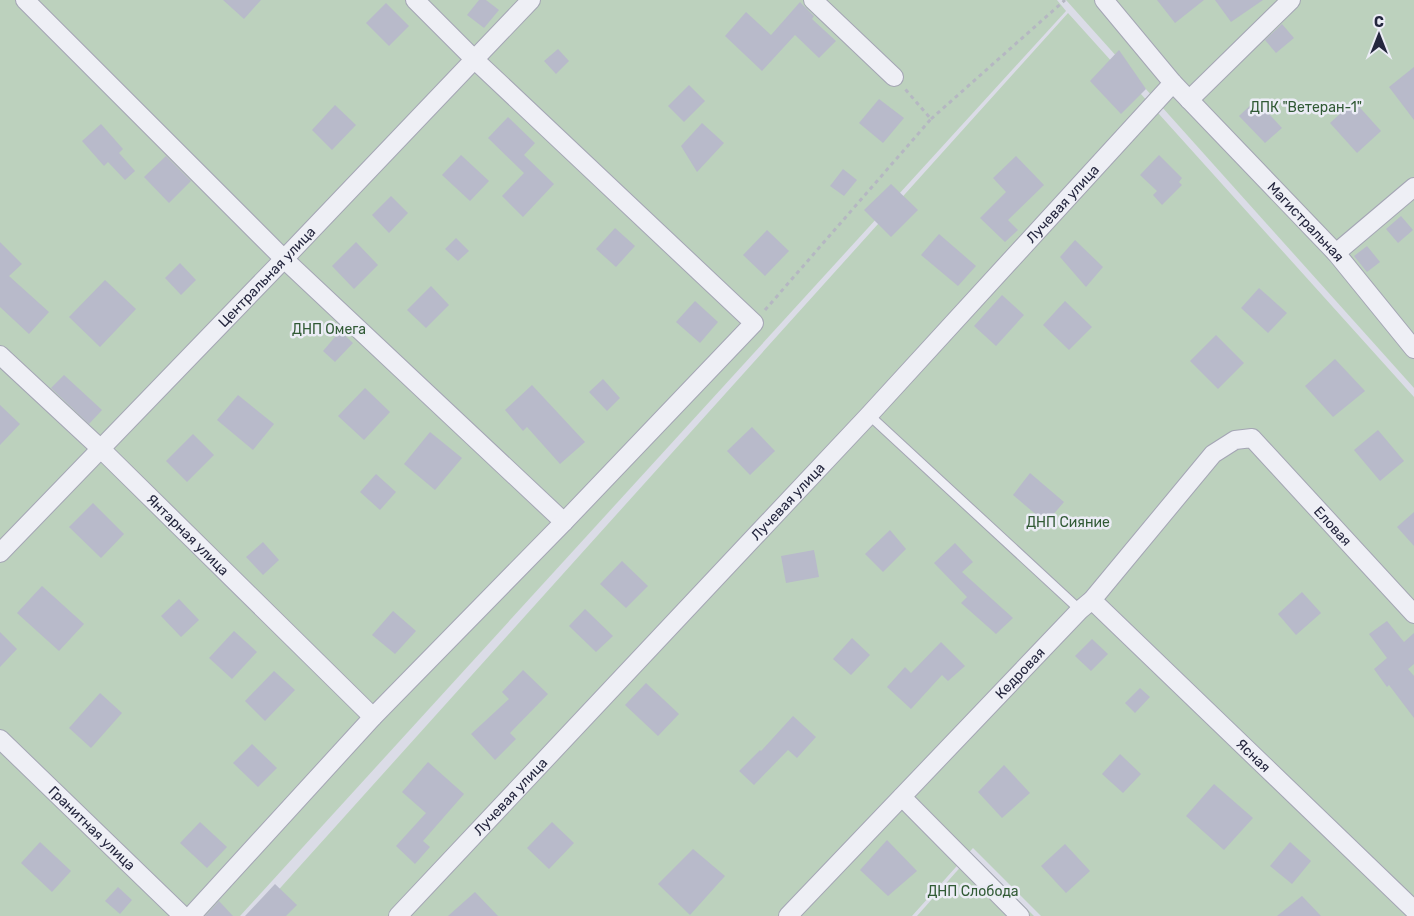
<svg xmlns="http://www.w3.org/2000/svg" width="1414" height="916" font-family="Rubik,sans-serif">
  <rect width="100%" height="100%" fill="#dbdce7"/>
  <!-- green -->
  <g fill="#bcd1bd">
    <polygon points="0,0 1057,0 1066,11 240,916 0,916"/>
    <polygon points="1066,0 1414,0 1414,388"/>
    <polygon points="1068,13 1414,397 1414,916 1041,916 973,848 912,916 255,916"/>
    <polygon points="972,854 1034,916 917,916"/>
  </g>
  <!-- building -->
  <g fill="#b8baca">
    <polygon points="223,0 261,0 244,19"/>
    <polygon points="479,0 486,0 499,10 484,28 467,15"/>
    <polygon points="1157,0 1204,0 1175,23"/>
    <polygon points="1215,0 1263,0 1231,22"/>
    <polygon points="800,2 814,16 812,19 836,41 819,58 795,35 762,71 725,36 746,12 771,35"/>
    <polygon points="386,3 409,26 389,46 366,23"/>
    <polygon points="1282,24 1294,38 1276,53 1265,40"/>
    <polygon points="558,49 569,61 556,74 544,61"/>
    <polygon points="1119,50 1146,89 1121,114 1090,81"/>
    <polygon points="1414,67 1414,120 1389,87"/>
    <polygon points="689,85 705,101 684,122 668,106"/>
    <polygon points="879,99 904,118 883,143 859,123"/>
    <polygon points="1256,100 1282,128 1265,143 1239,116"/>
    <polygon points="1354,101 1381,131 1357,153 1330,123"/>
    <polygon points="335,105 356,125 332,150 312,130"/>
    <polygon points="508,117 535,143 524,155 554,184 523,217 502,196 524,173 488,138"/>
    <polygon points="702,123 724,143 697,172 681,146"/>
    <polygon points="101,124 123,149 119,153 135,171 125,180 108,162 104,166 82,141"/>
    <polygon points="461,155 489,181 470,201 442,175"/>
    <polygon points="1159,155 1182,178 1179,182 1182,185 1162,205 1153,195 1157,191 1140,175"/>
    <polygon points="166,156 191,181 169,203 144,177"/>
    <polygon points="1016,156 1044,185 1008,220 1018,230 1005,242 980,218 1006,192 993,178"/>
    <polygon points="843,169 857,180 844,196 830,186"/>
    <polygon points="891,184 918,210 891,237 864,210"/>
    <polygon points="391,196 408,213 389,233 372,215"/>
    <polygon points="1401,216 1413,230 1398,243 1386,229"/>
    <polygon points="615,228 635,246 616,267 596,249"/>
    <polygon points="767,230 789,251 765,276 743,255"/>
    <polygon points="939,234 976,266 958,286 921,255"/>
    <polygon points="456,238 469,251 458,261 445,249"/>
    <polygon points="1075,240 1103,267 1086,287 1060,257"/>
    <polygon points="0,242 22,264 9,276 49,312 29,334 0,307"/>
    <polygon points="356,242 378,265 354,289 332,266"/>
    <polygon points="1367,246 1380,262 1367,272 1354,256"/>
    <polygon points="180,263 196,280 181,295 165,278"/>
    <polygon points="105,280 136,309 100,347 69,317"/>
    <polygon points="431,286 449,305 426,328 407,310"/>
    <polygon points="1259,288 1287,313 1268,333 1241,308"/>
    <polygon points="1002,295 1024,315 996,346 974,326"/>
    <polygon points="695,301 718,322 700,343 676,322"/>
    <polygon points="1065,301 1092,327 1069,350 1043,325"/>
    <polygon points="340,331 353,343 335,362 323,351"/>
    <polygon points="1216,335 1244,363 1218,389 1190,361"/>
    <polygon points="1335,359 1365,391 1333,417 1305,386"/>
    <polygon points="64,375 102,410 89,424 51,388"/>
    <polygon points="603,379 620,398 607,411 589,392"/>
    <polygon points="532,385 585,442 560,464 527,427 523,431 505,410"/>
    <polygon points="365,388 390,412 364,440 338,416"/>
    <polygon points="238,395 274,424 253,450 217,420"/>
    <polygon points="0,405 20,424 0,445"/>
    <polygon points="752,427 775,451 750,475 727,451"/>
    <polygon points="1378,430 1404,461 1380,481 1354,450"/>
    <polygon points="430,432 462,458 435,490 404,464"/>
    <polygon points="193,434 214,455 187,482 166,461"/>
    <polygon points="1030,473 1064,502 1046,523 1013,495"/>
    <polygon points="376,474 396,492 380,510 360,492"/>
    <polygon points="93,503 124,534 101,558 69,527"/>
    <polygon points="1414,512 1414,546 1397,527"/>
    <polygon points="890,530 906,549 883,572 865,554"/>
    <polygon points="263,542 279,560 263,575 246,557"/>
    <polygon points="955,543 973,562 962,572 1013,618 996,634 961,603 967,597 934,563"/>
    <polygon points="814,550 819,577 786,583 781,556"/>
    <polygon points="622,561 648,586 626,608 600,584"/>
    <polygon points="42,586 84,624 59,651 17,613"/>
    <polygon points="1302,592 1321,613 1296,635 1278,614"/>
    <polygon points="179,599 199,620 181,637 161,616"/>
    <polygon points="585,609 613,636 596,652 569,626"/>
    <polygon points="393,611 416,631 395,654 372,635"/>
    <polygon points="1387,621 1404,642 1414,633 1414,664 1408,669 1414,676 1414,718 1389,685 1387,687 1374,669 1387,658 1369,634"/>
    <polygon points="234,631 257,652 232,679 209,658"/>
    <polygon points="0,632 17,649 0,667"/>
    <polygon points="852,638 870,655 851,675 833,659"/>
    <polygon points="1092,639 1108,654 1091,671 1075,656"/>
    <polygon points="941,642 965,666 948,681 942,675 911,709 887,687 905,667 911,673"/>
    <polygon points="523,670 548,694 510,733 516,739 495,760 471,734 509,699 502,692"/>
    <polygon points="274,671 295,690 265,721 245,701"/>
    <polygon points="646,683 679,714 658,736 625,705"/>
    <polygon points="1140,688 1150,697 1135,713 1125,703"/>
    <polygon points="100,693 122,713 91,748 69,728"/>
    <polygon points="793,716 816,737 797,758 788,750 754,785 739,771 760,750 761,751"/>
    <polygon points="252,744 277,768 258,787 233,763"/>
    <polygon points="1120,754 1141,774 1123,793 1102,774"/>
    <polygon points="428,762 464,794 423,841 430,847 415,864 396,846 426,813 402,792"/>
    <polygon points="1004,765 1030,793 1002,818 978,792"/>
    <polygon points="1214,784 1253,818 1224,850 1186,816"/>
    <polygon points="200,822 227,847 207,868 180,843"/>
    <polygon points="552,822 574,843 549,869 527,848"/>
    <polygon points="887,840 917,871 888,896 860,870"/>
    <polygon points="40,842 71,871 52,892 21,863"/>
    <polygon points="1290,842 1311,861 1292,884 1270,866"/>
    <polygon points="1065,844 1090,871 1066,893 1041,866"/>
    <polygon points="693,849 725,876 690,915 658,884"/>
    <polygon points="275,884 297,905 286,916 245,916"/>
    <polygon points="118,887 132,900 120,914 105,901"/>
    <polygon points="475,892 498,916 448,916"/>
    <polygon points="1302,896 1321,916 1277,916"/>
    <polygon points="219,901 233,916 205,916"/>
  </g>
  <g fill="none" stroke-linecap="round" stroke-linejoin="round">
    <defs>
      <polyline id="lane" points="869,415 1080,610"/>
      <g id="street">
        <polyline points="25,0 284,259 564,522"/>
        <polyline points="813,0 894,77"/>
        <path id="s1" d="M1104,0l69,83 163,170 78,96"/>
        <polyline points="1189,100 1291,0"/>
        <polyline points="1336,253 1414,187"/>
        <path id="s2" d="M0,355l101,94 272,268"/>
        <path id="s3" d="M0,553l284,-294 247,-259"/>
        <path id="s4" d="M1092,600l322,310"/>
        <path id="s5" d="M0,739l183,177"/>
        <polyline points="902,797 1020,916"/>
        <polyline points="191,916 373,717 564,522 754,323 475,60 415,0"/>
        <path id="s6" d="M398,916l471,-501 304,-332"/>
        <path id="s7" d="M788,916l292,-306 12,-10 121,-146 22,-14 17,-2 162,176"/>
      </g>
    </defs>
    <!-- lane casing -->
    <use href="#lane" stroke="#a4a5b4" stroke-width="11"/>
    <!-- street casing -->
    <use href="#street" stroke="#a4a5b4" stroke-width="20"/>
    <!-- path -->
    <g stroke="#b5b7c2" stroke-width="3" stroke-dasharray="4 4" stroke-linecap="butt">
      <polyline points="931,119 1065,0"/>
      <polyline points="765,310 931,119 905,89"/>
    </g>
    <!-- lane -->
    <use href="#lane" stroke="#eeeff5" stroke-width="9"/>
    <!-- street -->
    <use href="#street" stroke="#eeeff5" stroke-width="18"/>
  </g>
  <g text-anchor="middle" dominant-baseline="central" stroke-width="5" stroke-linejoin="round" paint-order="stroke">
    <!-- park labels -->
    <g font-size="14" fill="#315a35" stroke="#ebecf5">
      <text x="1306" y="107">ДПК "Ветеран-1"</text>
      <text x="329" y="329">ДНП Омега</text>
      <text x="1068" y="522">ДНП Сияние</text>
      <text x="973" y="891">ДНП Слобода</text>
    </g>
    <!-- street labels -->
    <g font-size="14" fill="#24263e" stroke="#ebecf5">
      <text stroke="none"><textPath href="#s6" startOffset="974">Лучевая улица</textPath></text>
      <text stroke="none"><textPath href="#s1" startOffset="300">Магистральная</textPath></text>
      <text stroke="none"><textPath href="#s3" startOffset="384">Центральная улица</textPath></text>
      <text stroke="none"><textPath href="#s6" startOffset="569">Лучевая улица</textPath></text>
      <text stroke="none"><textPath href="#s7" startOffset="791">Еловая</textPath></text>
      <text stroke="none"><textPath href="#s2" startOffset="260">Янтарная улица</textPath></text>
      <text stroke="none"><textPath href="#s7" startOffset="336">Кедровая</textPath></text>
      <text stroke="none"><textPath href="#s4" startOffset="224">Ясная</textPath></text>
      <text stroke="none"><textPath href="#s6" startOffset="164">Лучевая улица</textPath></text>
      <text stroke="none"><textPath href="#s5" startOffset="128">Гранитная улица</textPath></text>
    </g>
  </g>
  <!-- north arrow -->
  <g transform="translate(1379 35)" stroke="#ebecf5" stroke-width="4" paint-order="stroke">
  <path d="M0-4L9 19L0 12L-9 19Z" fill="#24263e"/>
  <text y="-8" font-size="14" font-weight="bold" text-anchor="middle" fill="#24263e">С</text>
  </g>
</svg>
